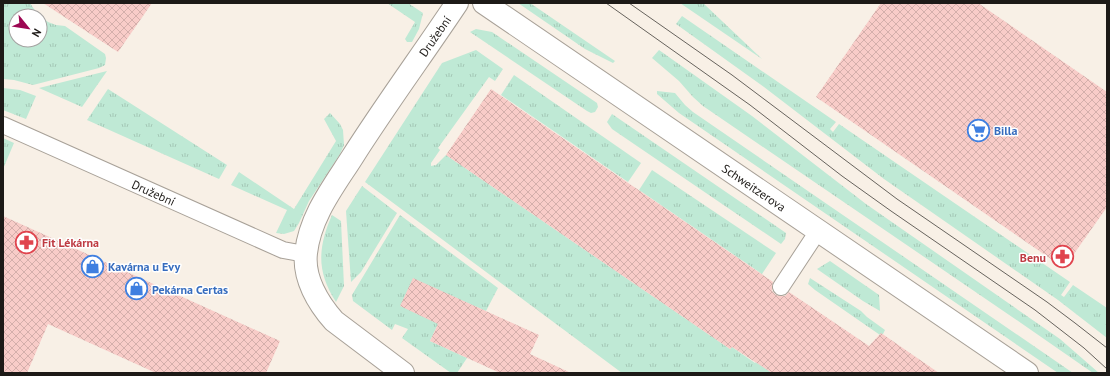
<svg xmlns="http://www.w3.org/2000/svg" width="1110" height="376" font-family="'PT Sans',sans-serif">
  <defs>
    <pattern id="grass-tufts" width="24" height="20" patternUnits="userSpaceOnUse"><rect width="24" height="20" fill="#bfe9d5"/><path d="M3 7l-1-3M5 7V3M7 7l1-3M15 17l-1-3M17 17v-4M19 17l1-3" fill="none" stroke="#a4c7b6"/></pattern>
    <pattern id="building-cross-hatch" width="8" height="8" patternUnits="userSpaceOnUse"><rect width="8" height="8" fill="#f8ccc8"/><path d="M0 0l8 8M0 8l8-8" fill="none" stroke="#d4afab"/></pattern>
  </defs>
  <rect width="100%" height="100%" fill="#f8f0e6"/>
  <!-- grass -->
  <g fill="url(#grass-tufts)" fill-rule="evenodd">
    <path d="M3,3h27l6,9 12,10 8,3 9,1 40,28 1,4 -1,7 -6,3 -66,17 -19,-5 -11,-1zM16,16h24v24h-24z"/>
    <polygon points="387,3 408,3 423,13 419,29 412,42 407,42 405,39 415,22"/>
    <polygon points="518,3 530,3 615,61 613,63 585,49"/>
    <polygon points="680,3 703,3 762,59"/>
    <polygon points="682,16 836,122 830,129 833,132 839,124 1070,282 1061,295 1064,297 1073,285 1107,308 1107,338 1058,300 884,179 764,87 676,24"/>
    <polygon points="476,29 492,32 597,103 598,107 595,112 591,113 587,111 470,32"/>
    <polygon points="476,50 503,69 495,81 489,77 438,148 440,150 431,163 431,166 436,165 446,155 730,349 732,347 755,363 759,358 765,368 772,373 622,373 365,182 442,63"/>
    <polygon points="659,50 752,116 866,204 1060,339 1099,373 1093,373 1021,323 703,106 693,97 679,81 652,58"/>
    <polygon points="107,71 82,107 39,88"/>
    <polygon points="514,75 641,163 628,182 501,95"/>
    <polygon points="3,88 20,90 36,96 26,119 3,110"/>
    <polygon points="108,89 227,165 219,179 87,120"/>
    <polygon points="657,91 675,93 685,105 693,112 1073,373 1058,373 679,113 657,94"/>
    <polygon points="330,113 340,124 343,130 344,145 340,154 309,201 299,223 294,231 284,234 276,233 287,210 231,185 239,172 294,209 336,141 324,119"/>
    <polygon points="612,114 786,233 785,239 781,244 612,129 607,122"/>
    <polygon points="3,138 14,143 3,169"/>
    <polygon points="652,170 776,253 762,274 639,190"/>
    <polygon points="362,186 397,213 361,272 351,282 346,211"/>
    <path d="M332,215l9,6 3,65 -8,16c-20,-31 -18,-55 -4,-87z"/>
    <polygon points="400,215 498,288 486,311 451,296 430,341 467,358 457,373 451,373 402,338 408,329 395,324 392,330 353,301 352,295"/>
    <polygon points="830,261 879,295 880,311 863,301 817,269"/>
    <polygon points="810,278 861,311 867,317 885,330 883,334 880,335 815,290 808,284"/>
  </g>
  <!-- building -->
  <g fill="url(#building-cross-hatch)">
    <polygon points="43,3 152,3 118,52"/>
    <polygon points="881,3 978,3 1107,92 1107,207 1064,268 816,97"/>
    <polygon points="491,89 773,282 772,286 772,291 776,295 781,296 785,296 789,292 869,346 881,333 939,373 772,373 732,347 730,349 446,155"/>
    <polygon points="3,216 280,341 266,373 156,373 48,324 27,373 3,373"/>
    <polygon points="413,278 539,335 530,354 571,373 500,373 430,341 438,324 400,306"/>
  </g>
  <g fill="none" stroke-linecap="round" stroke-linejoin="round">
    <defs>
      <g id="lane">
        <path id="s1" d="M3,125l280,125 22,4"/>
        <polyline points="781,287 818,231"/>
      </g>
      <g id="street">
        <path id="s2" d="M403,373l-69,-52c-16,-18 -31,-43 -28,-68 4,-37 28,-67 47,-97 33,-52 70,-102 104,-153"/>
      </g>
      <g id="secondary">
        <path id="s3" d="M484,3l543,370"/>
      </g>
    </defs>
    <!-- lane casing -->
    <use href="#lane" stroke="#a8a198" stroke-width="18"/>
    <!-- street casing -->
    <use href="#street" stroke="#a8a198" stroke-width="24"/>
    <!-- secondary casing -->
    <use href="#secondary" stroke="#a8a198" stroke-width="24"/>
    <!-- lane -->
    <use href="#lane" stroke="#fff" stroke-width="16"/>
    <!-- street -->
    <use href="#street" stroke="#fff" stroke-width="22"/>
    <!-- secondary -->
    <use href="#secondary" stroke="#fff" stroke-width="22"/>
    <!-- tram -->
    <g stroke="#67635d" stroke-width="1">
      <polyline points="606,3 750,105 842,176 891,211 1035,310 1084,348 1107,369"/>
      <polyline points="629,3 732,75 897,199 1047,302 1075,323 1107,348"/>
    </g>
  </g>
  <!-- icons -->
  <defs>
    <symbol id="supermarket-ring" viewBox="-11 -11 22 22"><circle r="9.5" fill="#fff" stroke="#3f7fe0" stroke-width="1.5"/><path d="M-6-5.5h2.5l.6 2H6L4.5 2H-2.5L-4.4-4H-6ZM-1.5 3.2a1.3 1.3 0 1 0 .1 0ZM3 3.2a1.3 1.3 0 1 0 .1 0Z" fill="#3f7fe0"/></symbol>
    <symbol id="pharmacy-ring" viewBox="-11 -11 22 22"><circle r="9.5" fill="#fff" stroke="#e0444e" stroke-width="1.5"/><path d="M-2-6h4v4h4v4h-4v4h-4v-4h-4v-4h4Z" fill="#e0444e"/></symbol>
    <symbol id="shop-ring" viewBox="-11 -11 22 22"><circle r="9.5" fill="#fff" stroke="#3f7fe0" stroke-width="1.5"/><path d="M-5-2.5h2.3a2.7 3.5 0 0 1 5.4 0H5L5.5 6h-11ZM-1.5-2.5h3a1.5 2.3 0 0 0-3 0Z" fill="#3f7fe0"/></symbol>
  </defs>
  <g fill-rule="evenodd">
    <use href="#supermarket-ring" x="966" y="118" width="25" height="25"/>
    <use href="#pharmacy-ring" x="14" y="230" width="25" height="25"/>
    <use href="#pharmacy-ring" x="1050" y="244" width="25" height="25"/>
    <use href="#shop-ring" x="80" y="254" width="25" height="25"/>
    <use href="#shop-ring" x="124" y="276" width="25" height="25"/>
  </g>
  <g text-anchor="middle" dominant-baseline="central" stroke-width="3" stroke-linejoin="round" paint-order="stroke">
    <!-- street labels -->
    <g font-size="12" fill="#1d1a17" stroke="#fff">
      <text stroke="none"><textPath href="#s2" startOffset="416">Družební</textPath></text>
      <text stroke="none"><textPath href="#s3" startOffset="327">Schweitzerova</textPath></text>
      <text stroke="none"><textPath href="#s1" startOffset="165">Družební</textPath></text>
    </g>
    <!-- shop labels -->
    <g font-size="12" font-weight="bold" fill="#366cbe" stroke="#fff" text-anchor="start">
      <text x="994" y="130">Billa</text>
      <text x="108" y="266">Kavárna u Evy</text>
      <text x="152" y="289">Pekárna Certas</text>
    </g>
    <!-- health labels -->
    <g font-size="12" font-weight="bold" fill="#be3a42" stroke="#fff" text-anchor="start">
      <text x="42" y="242">Fit Lékárna</text>
      <text x="1046" y="257" text-anchor="end">Benu</text>
    </g>
  </g>
  <!-- border -->
  <rect width="1110" height="376" fill="none" stroke="#1d1a17" stroke-width="8"/>
  <!-- north arrow -->
  <g transform="translate(28 28) rotate(120)"><circle r="19" fill="#ffffff" stroke="#a5a3a2"/>
  <path d="M0-3L7 15L0 10L-7 15Z" fill="#9d0753"/>
  <text y="-6" font-size="11" font-weight="bold" text-anchor="middle" fill="#1d1a17">N</text>
  </g>
</svg>
